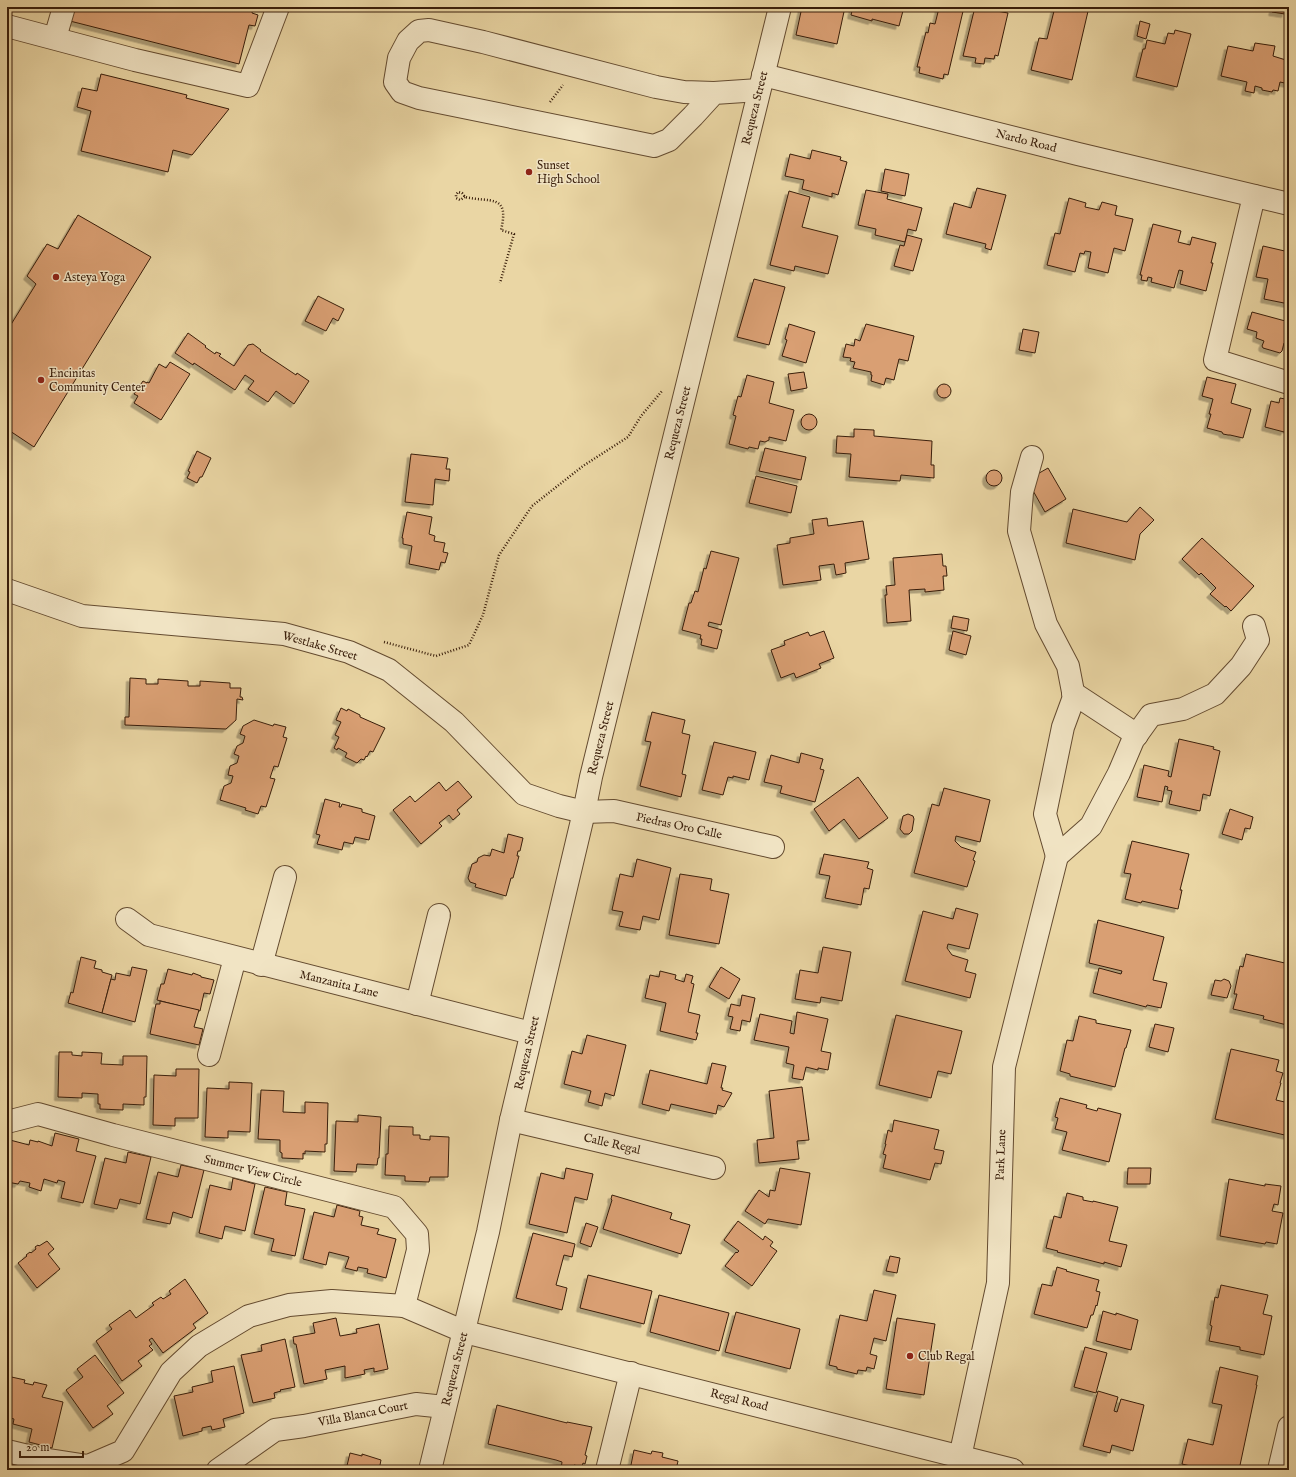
<svg xmlns="http://www.w3.org/2000/svg" width="1296" height="1477" font-family="'IM FELL English',serif">
  <defs>
    <filter id="shadow"><feDropShadow dx="-3.5" dy="3.5" stdDeviation="0" flood-color="#0004"/></filter>
  </defs>
  <rect width="100%" height="100%" fill="#ead6a4"/>
  <filter id="stains"><feTurbulence type="fractalNoise" baseFrequency=".005" numOctaves="4"/><feColorMatrix values="0 0 0 0 .2 0 0 0 0 .09 0 0 0 0 .02 0 0 0 .5 -.17"/></filter>
  <radialGradient id="worn" r=".72"><stop offset=".6" stop-color="#630" stop-opacity="0"/><stop offset="1" stop-color="#630" stop-opacity=".3"/></radialGradient>
  <!-- building -->
  <g fill="#d99f73" stroke="#381d0a" filter="url(#shadow)">
    <polygon points="70,7 253,7 252,13 258,15 255,26 249,25 239,64 66,20"/>
    <polygon points="802,7 845,7 837,44 796,35"/>
    <polygon points="853,7 904,7 899,26 872,19 872,21 851,15"/>
    <polygon points="935,7 964,7 948,75 944,74 943,79 919,73 920,67 917,67 926,32 928,33 930,23 935,24 939,8"/>
    <polygon points="1055,7 1089,7 1072,80 1031,70 1039,38 1047,39"/>
    <polygon points="1274,7 1287,7 1285,14 1272,12"/>
    <polygon points="985,9 1008,13 998,56 995,55 994,59 985,58 984,64 975,63 976,58 963,56 974,11"/>
    <polygon points="1140,21 1150,24 1146,39 1137,36"/>
    <polygon points="1175,30 1191,34 1177,87 1136,77 1143,49 1145,49 1147,40 1165,44 1168,33 1174,34"/>
    <polygon points="1255,43 1275,46 1273,56 1289,61 1289,84 1280,82 1278,91 1273,90 1272,92 1262,90 1262,88 1255,86 1254,93 1245,91 1247,82 1221,76 1228,46 1253,51"/>
    <polygon points="101,74 187,95 186,98 229,109 192,155 173,150 168,172 81,151 91,111 77,107 82,88 97,91"/>
    <polygon points="812,150 841,157 840,160 847,162 838,195 832,193 832,197 802,189 804,180 785,176 790,154 810,159"/>
    <polygon points="885,169 909,174 905,196 881,191"/>
    <polygon points="977,188 1006,195 991,250 985,248 986,244 946,234 954,203 971,208"/>
    <polygon points="866,190 888,194 887,199 922,208 916,231 908,229 905,242 875,235 876,229 858,225"/>
    <polygon points="789,191 810,197 802,227 838,236 828,274 795,266 794,271 770,265"/>
    <polygon points="1069,198 1086,203 1085,207 1099,210 1102,202 1117,206 1115,215 1133,219 1125,251 1114,248 1108,273 1088,268 1091,252 1085,251 1084,254 1080,253 1075,272 1047,265 1055,233 1060,234"/>
    <polygon points="78,215 151,257 34,447 7,429 7,331 36,284 27,276 47,244 58,249"/>
    <polygon points="1153,224 1181,231 1178,242 1190,245 1192,237 1216,243 1211,263 1213,263 1206,291 1180,284 1183,271 1179,270 1174,288 1151,282 1152,278 1148,277 1147,281 1141,280 1142,275 1140,275"/>
    <polygon points="907,235 922,239 913,271 894,266 900,245 904,246"/>
    <polygon points="1263,246 1289,252 1289,304 1264,299 1268,279 1256,277"/>
    <polygon points="754,279 785,287 769,345 737,337"/>
    <polygon points="318,296 344,309 338,321 333,318 326,331 305,321"/>
    <polygon points="1252,312 1289,322 1289,345 1284,343 1282,351 1280,353 1263,348 1262,346 1264,341 1256,338 1257,332 1247,329"/>
    <polygon points="789,324 815,332 806,363 782,356 787,340 785,339"/>
    <polygon points="866,324 914,336 908,361 899,359 894,380 886,378 884,385 871,381 872,375 871,375 871,372 853,368 855,362 850,361 851,358 843,357 846,344 854,346 855,339 860,341"/>
    <polygon points="1023,329 1039,332 1035,353 1019,350"/>
    <polygon points="188,333 206,346 205,347 215,354 216,352 221,354 219,356 234,366 248,345 253,344 261,350 260,351 296,375 297,373 309,381 294,404 276,391 268,402 248,389 254,381 245,375 235,390 194,363 193,365 175,353"/>
    <polygon points="170,362 190,374 161,420 134,403 138,396 134,394 143,381 147,383 147,382 149,383 159,364 166,368"/>
    <polygon points="804,372 807,388 791,391 788,374"/>
    <polygon points="747,375 774,382 769,403 794,410 786,441 769,437 769,440 765,442 760,441 758,449 749,447 748,449 729,444 736,416 733,415 738,396 741,397"/>
    <polygon points="1207,377 1236,384 1231,403 1251,409 1243,438 1230,435 1228,435 1223,434 1222,432 1207,428 1211,414 1209,414 1213,399 1202,396"/>
    <circle cx="944" cy="391" r="7"/>
    <polygon points="1287,396 1289,396 1289,430 1285,429 1284,432 1265,427 1271,401 1279,403 1280,398 1285,399"/>
    <circle cx="809" cy="422" r="8"/>
    <polygon points="854,429 874,430 874,436 932,441 931,465 934,465 934,478 901,475 900,481 849,477 851,454 836,453 837,436 854,437"/>
    <polygon points="765,448 806,457 801,480 759,471"/>
    <polygon points="197,451 211,458 202,477 200,477 197,483 187,478 190,472 188,471"/>
    <polygon points="411,454 448,458 446,469 450,469 449,481 435,479 433,505 405,502"/>
    <polygon points="1048,468 1066,499 1045,512 1027,480"/>
    <circle cx="994" cy="478" r="8"/>
    <polygon points="756,476 797,486 791,513 749,503"/>
    <polygon points="1140,507 1154,520 1140,534 1135,560 1066,543 1073,509 1127,522"/>
    <polygon points="407,512 432,517 429,534 435,536 434,541 445,543 443,552 448,553 445,563 441,562 439,570 409,564 412,546 403,544 403,538 402,538"/>
    <polygon points="827,518 828,526 863,521 869,559 845,563 846,573 836,575 834,564 819,566 821,580 783,585 777,545 790,543 790,538 814,534 812,520"/>
    <polygon points="1202,538 1254,586 1231,611 1226,606 1225,607 1210,594 1216,588 1201,573 1199,575 1182,559"/>
    <polygon points="711,551 739,558 721,625 709,622 708,626 722,630 717,649 701,645 702,639 700,639 701,635 682,630 689,603 691,603 695,591 698,592 704,568 706,569"/>
    <polygon points="942,554 943,566 946,566 947,576 943,576 944,590 925,592 925,589 909,590 911,621 887,623 885,595 887,595 886,586 895,585 893,558"/>
    <polygon points="953,616 969,619 967,631 951,628"/>
    <polygon points="824,631 834,658 819,664 821,668 796,678 794,673 781,678 771,650 785,645 784,641 808,632 810,636"/>
    <polygon points="953,631 971,636 966,655 949,650"/>
    <polygon points="130,678 146,679 146,684 158,684 158,679 188,681 188,686 200,686 200,681 230,683 230,688 241,688 240,697 242,697 243,700 237,699 236,720 226,729 125,725 125,717 129,717"/>
    <polygon points="341,708 347,711 348,709 360,715 360,717 385,728 373,752 370,751 367,757 366,756 364,760 361,759 357,763 345,757 347,753 338,748 337,750 334,748 339,737 335,735 341,722 336,720"/>
    <polygon points="652,712 685,720 682,733 690,735 682,774 686,775 681,797 640,786 651,742 645,741"/>
    <polygon points="254,720 273,726 274,724 286,727 283,737 287,738 278,767 274,766 270,778 275,779 266,807 261,806 258,814 245,810 246,808 220,800 224,786 231,783 233,776 228,775 230,766 237,763 239,756 234,754 237,746 243,743 245,736 240,734 243,726"/>
    <polygon points="1179,739 1214,747 1213,749 1220,751 1210,796 1203,794 1200,811 1169,804 1172,791 1167,790 1168,787 1165,786 1162,802 1137,797 1144,765 1169,771 1168,776 1171,777"/>
    <polygon points="714,742 756,752 749,780 733,776 733,778 728,777 723,795 702,790"/>
    <polygon points="801,753 823,759 820,769 824,770 815,802 780,793 782,786 764,782 771,755 799,763"/>
    <polygon points="858,777 888,818 859,839 844,819 829,831 814,809"/>
    <polygon points="458,781 472,797 457,810 460,814 453,820 449,815 439,823 442,826 421,844 393,810 410,796 415,802 439,782 446,791"/>
    <polygon points="944,788 990,800 980,842 956,836 955,841 961,847 976,852 973,860 975,861 967,887 914,873 932,804 939,806"/>
    <polygon points="325,799 340,803 339,807 341,807 342,804 362,809 362,812 375,816 369,840 355,837 353,844 344,842 342,850 317,844 320,835 316,834"/>
    <polygon points="1230,809 1253,817 1250,829 1245,828 1242,840 1222,834"/>
    <polygon points="908,814 913,816 914,819 912,831 909,834 904,834 900,829 903,816"/>
    <polygon points="508,834 523,838 520,851 518,851 517,856 519,856 513,878 511,878 506,896 475,887 476,884 470,882 468,878 472,864 477,862 478,858 484,855 490,856 492,849 504,853"/>
    <polygon points="1132,841 1189,854 1180,890 1182,890 1178,909 1142,901 1141,903 1125,899 1131,874 1124,873"/>
    <polygon points="824,854 869,862 867,868 873,870 869,889 864,888 861,905 825,898 830,876 819,874"/>
    <polygon points="637,859 671,868 659,920 643,916 640,930 619,926 623,912 612,910 620,874 633,877"/>
    <polygon points="680,874 712,879 710,890 729,894 719,944 669,935"/>
    <polygon points="956,908 978,914 969,949 948,944 947,948 952,955 968,960 965,971 976,974 970,998 905,981 923,911 953,919"/>
    <polygon points="1098,920 1164,937 1153,980 1167,983 1161,1008 1147,1005 1146,1007 1093,993 1099,968 1121,974 1122,971 1089,963"/>
    <polygon points="823,947 851,952 842,1001 821,997 820,1003 795,999 800,970 818,973"/>
    <polygon points="1246,954 1289,964 1289,978 1287,985 1289,985 1289,1017 1287,1025 1263,1019 1264,1016 1233,1009 1237,994 1234,994 1240,966 1243,967"/>
    <polygon points="81,957 96,961 94,968 102,970 102,972 112,975 102,1013 68,1003 71,992 73,993"/>
    <polygon points="132,967 147,970 135,1022 102,1013 111,979 115,980 116,973 130,976"/>
    <polygon points="721,967 740,979 729,999 709,987"/>
    <polygon points="168,969 192,975 193,973 201,976 201,977 214,980 210,994 204,993 200,1011 157,1000 161,984 164,984"/>
    <polygon points="660,971 676,975 675,979 684,982 686,974 693,976 691,983 694,984 688,1012 700,1015 696,1033 698,1033 696,1040 660,1031 666,1003 645,998 650,975 659,977"/>
    <polygon points="1224,979 1229,981 1231,986 1227,998 1211,995 1215,980 1221,981"/>
    <polygon points="742,995 755,998 750,1022 742,1020 740,1031 730,1029 733,1017 728,1016 731,1004 740,1006"/>
    <polygon points="160,1001 199,1010 194,1027 203,1029 199,1045 150,1034 156,1004 160,1004"/>
    <polygon points="797,1012 828,1019 821,1051 831,1053 828,1070 818,1068 818,1070 806,1067 803,1080 792,1078 794,1065 786,1063 789,1047 754,1040 760,1014 792,1021 790,1033 794,1034"/>
    <polygon points="896,1015 962,1031 951,1074 938,1071 931,1098 879,1085"/>
    <polygon points="1079,1016 1096,1020 1096,1023 1131,1030 1126,1048 1125,1048 1115,1087 1070,1076 1070,1074 1060,1071 1067,1040 1073,1041"/>
    <polygon points="1155,1024 1174,1028 1168,1052 1149,1047"/>
    <polygon points="587,1035 626,1045 614,1096 605,1093 602,1106 588,1102 591,1091 564,1084 572,1051 582,1054"/>
    <polygon points="1231,1049 1279,1060 1276,1071 1283,1073 1280,1083 1281,1083 1276,1100 1289,1103 1289,1136 1215,1119"/>
    <polygon points="59,1052 72,1052 72,1055 82,1056 82,1052 102,1053 101,1064 123,1065 123,1056 147,1056 146,1097 144,1097 144,1105 123,1104 123,1110 100,1109 100,1104 98,1104 98,1094 82,1093 82,1098 58,1097"/>
    <polygon points="712,1063 726,1066 721,1088 723,1088 722,1090 732,1093 724,1107 718,1105 716,1114 671,1104 669,1111 642,1104 650,1070 707,1084"/>
    <polygon points="176,1069 199,1069 198,1118 175,1118 175,1126 153,1125 154,1075 176,1076"/>
    <polygon points="229,1082 252,1083 250,1132 228,1131 228,1138 205,1137 207,1088 229,1089"/>
    <polygon points="802,1087 809,1140 797,1141 799,1159 759,1163 757,1140 774,1138 769,1091"/>
    <polygon points="261,1090 284,1091 283,1112 305,1113 305,1102 328,1103 327,1144 325,1144 325,1152 305,1151 305,1154 303,1153 303,1159 282,1158 282,1153 280,1152 280,1140 258,1139"/>
    <polygon points="1060,1098 1087,1105 1086,1108 1097,1111 1098,1108 1121,1114 1109,1162 1062,1150 1067,1132 1055,1129 1058,1118 1055,1117"/>
    <polygon points="358,1115 381,1117 379,1158 378,1158 377,1165 357,1164 356,1172 334,1171 336,1121 358,1122"/>
    <polygon points="894,1120 939,1130 934,1149 944,1151 941,1164 935,1163 930,1180 883,1168 886,1155 883,1154 886,1144 885,1144 888,1130 892,1132"/>
    <polygon points="389,1126 413,1127 413,1135 420,1135 420,1139 430,1140 430,1136 449,1137 448,1177 430,1177 429,1182 405,1181 405,1176 385,1175 386,1154 388,1154"/>
    <polygon points="55,1133 79,1139 76,1151 96,1156 83,1203 61,1198 65,1182 58,1180 57,1183 44,1179 41,1191 29,1187 30,1183 20,1181 18,1184 7,1182 7,1153 10,1140 29,1145 30,1140 38,1142 38,1141 52,1146"/>
    <polygon points="128,1152 151,1157 140,1204 120,1199 117,1209 94,1204 105,1158 126,1163"/>
    <polygon points="181,1165 204,1170 192,1218 173,1212 170,1224 146,1219 158,1172 178,1177"/>
    <polygon points="566,1168 593,1174 587,1200 575,1197 567,1233 529,1224 541,1173 564,1179"/>
    <polygon points="780,1168 810,1173 801,1225 768,1219 765,1224 745,1211 759,1190 769,1197 770,1190 775,1191"/>
    <polygon points="1128,1168 1151,1168 1150,1184 1127,1184"/>
    <polygon points="233,1178 255,1184 245,1231 225,1226 222,1239 199,1233 210,1185 231,1190"/>
    <polygon points="1229,1179 1265,1186 1265,1184 1281,1186 1278,1205 1274,1204 1272,1211 1283,1213 1277,1244 1266,1242 1265,1244 1220,1236"/>
    <polygon points="265,1187 287,1192 285,1205 305,1209 295,1256 271,1251 274,1239 254,1234"/>
    <polygon points="1067,1193 1083,1197 1083,1200 1093,1202 1093,1201 1118,1207 1109,1241 1127,1245 1121,1267 1104,1262 1104,1264 1057,1252 1058,1251 1046,1248 1054,1216 1061,1218"/>
    <polygon points="612,1195 672,1213 670,1219 690,1225 681,1254 603,1229 612,1200 611,1199"/>
    <polygon points="337,1205 360,1211 359,1216 363,1217 361,1225 379,1229 377,1234 396,1239 386,1278 367,1273 368,1269 358,1267 357,1271 345,1268 349,1257 329,1252 326,1265 303,1259 314,1212 334,1217"/>
    <polygon points="738,1221 763,1240 765,1236 773,1242 770,1246 777,1251 752,1286 725,1266 736,1252 737,1253 739,1251 724,1240"/>
    <polygon points="586,1223 598,1227 591,1247 580,1243"/>
    <polygon points="533,1233 575,1244 572,1257 564,1255 556,1285 567,1288 562,1310 516,1298"/>
    <polygon points="47,1241 54,1249 48,1254 60,1269 37,1288 18,1263 27,1256 26,1255 30,1252 31,1253 36,1249 35,1247 38,1245 39,1246"/>
    <polygon points="890,1256 900,1258 897,1273 886,1271"/>
    <polygon points="1057,1267 1067,1270 1066,1271 1099,1280 1096,1291 1100,1292 1097,1306 1096,1305 1093,1315 1091,1315 1087,1328 1034,1314 1042,1284 1052,1286"/>
    <polygon points="588,1275 652,1291 644,1324 580,1308"/>
    <polygon points="185,1279 208,1313 193,1324 196,1328 163,1353 152,1338 149,1340 152,1344 149,1346 153,1350 138,1361 142,1366 122,1381 96,1341 112,1329 109,1325 130,1310 136,1318 154,1305 152,1303 161,1297 163,1299 171,1294 169,1291"/>
    <polygon points="1221,1285 1268,1295 1263,1314 1272,1316 1264,1355 1240,1350 1240,1347 1209,1341 1212,1326 1210,1325 1215,1297 1218,1298"/>
    <polygon points="874,1290 896,1295 886,1341 874,1338 870,1354 877,1356 874,1369 867,1367 866,1371 858,1370 857,1374 837,1369 837,1367 829,1365 840,1315 867,1321"/>
    <polygon points="659,1295 729,1313 719,1351 650,1332"/>
    <polygon points="1103,1311 1116,1315 1116,1313 1138,1320 1131,1350 1096,1341"/>
    <polygon points="736,1312 800,1329 790,1369 725,1352"/>
    <polygon points="336,1318 340,1336 357,1333 356,1329 379,1324 388,1369 374,1372 374,1368 364,1370 365,1374 345,1378 345,1366 325,1370 327,1379 304,1384 296,1344 294,1344 293,1337 315,1333 313,1323"/>
    <polygon points="897,1318 935,1324 924,1395 886,1389"/>
    <polygon points="285,1339 295,1387 280,1390 281,1391 274,1393 275,1398 253,1403 241,1355 262,1351 261,1345"/>
    <polygon points="1085,1347 1107,1353 1096,1393 1074,1387"/>
    <polygon points="95,1355 124,1393 107,1406 113,1414 93,1428 66,1390 83,1377 77,1369"/>
    <polygon points="234,1366 244,1413 223,1419 225,1427 212,1430 211,1426 202,1428 202,1431 183,1436 174,1396 193,1392 192,1387 213,1382 211,1371"/>
    <polygon points="1220,1367 1258,1376 1256,1385 1257,1385 1239,1470 1207,1470 1182,1464 1188,1439 1213,1445 1222,1405 1212,1403"/>
    <polygon points="7,1376 25,1380 24,1383 33,1385 34,1382 47,1385 42,1397 63,1402 52,1448 29,1442 32,1429 13,1424 14,1419 7,1417"/>
    <polygon points="1098,1391 1118,1397 1114,1411 1117,1412 1121,1399 1144,1405 1133,1451 1112,1445 1110,1453 1083,1446"/>
    <polygon points="497,1405 567,1423 567,1422 592,1427 585,1455 587,1456 585,1464 583,1463 582,1467 574,1465 572,1470 564,1470 561,1469 562,1462 556,1460 488,1444"/>
    <polygon points="634,1450 651,1454 652,1451 663,1453 662,1457 678,1461 676,1470 630,1470"/>
    <polygon points="350,1453 362,1456 362,1454 381,1460 379,1470 346,1470"/>
  </g>
  <g fill="none" stroke-linecap="round" stroke-linejoin="round">
    <defs>
      <g id="minor">
        <polyline points="7,26 135,60 248,86 278,7"/>
        <polyline points="55,38 64,7"/>
        <polyline points="763,75 1078,154 1289,204"/>
        <polyline points="714,93 693,116 669,140 654,146 419,98 402,92 395,82 399,58 408,41 419,31 429,30 483,42 656,87 684,92 714,93 759,90"/>
        <polyline points="1254,196 1215,360 1289,383"/>
        <polyline points="1032,457 1022,492 1019,531 1046,624 1068,666 1074,697 1063,727 1045,814 1057,856"/>
        <polyline points="7,590 82,616 284,634 349,652 389,670 454,722 524,794 559,806 584,812 614,811 773,847"/>
        <polyline points="1073,693 1137,735"/>
        <polyline points="1057,856 1091,826 1119,773 1133,740 1151,715 1183,709 1215,694 1241,666 1258,640 1254,626"/>
        <polyline points="127,919 149,935 531,1033"/>
        <polyline points="261,965 285,877"/>
        <polyline points="417,1004 439,915"/>
        <polyline points="209,1055 235,958"/>
        <polyline points="511,1120 714,1168"/>
        <polyline points="7,1122 38,1114 113,1135 394,1207 417,1234 418,1250 404,1306 332,1301 289,1305 249,1316 199,1346 171,1372 123,1451 88,1466 36,1458 7,1451"/>
        <polyline points="404,1306 465,1332 1013,1470"/>
        <polyline points="218,1470 275,1430 304,1426 416,1404 445,1407"/>
        <polyline points="430,1470 488,1232 511,1120 584,812 591,777 780,7"/>
        <polyline points="607,1470 631,1373"/>
        <polyline points="959,1470 960,1457 998,1283 1004,1067 1057,856"/>
        <polyline points="1279,1470 1289,1427"/>
      </g>
    </defs>
    <!-- minor casing -->
    <use href="#minor" stroke="#644b30" stroke-width="24"/>
    <!-- path -->
    <g stroke="#381d0a" stroke-width="2.5" stroke-dasharray="1 2" stroke-linecap="butt">
      <polyline points="550,102 563,85"/>
      <path d="M465,197l-5,3 -4,-2v-3l2,-3 4,1 3,4c25,6 45,-4 36,33l13,4 -14,49"/>
      <polyline points="384,642 436,656 469,645 483,615 499,555 532,506 583,466 628,437 641,416 662,391"/>
    </g>
    <!-- minor -->
    <use href="#minor" stroke="#f1e4c4" stroke-width="22"/>
  </g>
  <!-- markers -->
  <g fill="#8f2418" stroke="#f1e4c4" stroke-width="1.5">
    <circle cx="529" cy="172" r="4"/>
    <circle cx="56" cy="277" r="4"/>
    <circle cx="41" cy="380" r="4"/>
    <circle cx="910" cy="1356" r="4"/>
  </g>
  <g text-anchor="middle" dominant-baseline="central" stroke-width="3" stroke-linejoin="round" paint-order="stroke">
    <!-- street labels -->
    <g font-size="12" fill="#381d0a" stroke="#f1e4c4">
      <text transform="translate(755 108) rotate(-76)">Requeza Street</text>
      <text transform="translate(1026 141) rotate(14)">Nardo Road</text>
      <text transform="translate(678 423) rotate(-76)">Requeza Street</text>
      <text transform="translate(320 646) rotate(16)">Westlake Street</text>
      <text transform="translate(601 738) rotate(-76)">Requeza Street</text>
      <text transform="translate(679 826) rotate(12)">Piedras Oro Calle</text>
      <text transform="translate(339 984) rotate(14)">Manzanita Lane</text>
      <text transform="translate(527 1053) rotate(-77)">Requeza Street</text>
      <text transform="translate(612 1144) rotate(13)">Calle Regal</text>
      <text transform="translate(1001 1155) rotate(-88)">Park Lane</text>
      <text transform="translate(253 1171) rotate(14)">Summer View Circle</text>
      <text transform="translate(455 1369) rotate(-76)">Requeza Street</text>
      <text transform="translate(739 1400) rotate(14)">Regal Road</text>
      <text transform="translate(363 1414) rotate(-11)">Villa Blanca Court</text>
    </g>
    <!-- poi labels -->
    <g font-size="12" fill="#381d0a" stroke="#f1e4c4" text-anchor="start">
      <text x="537" y="165">Sunset<tspan x="537" dy="14">High School</tspan></text>
      <text x="64" y="277">Asteya Yoga</text>
      <text x="49" y="373">Encinitas<tspan x="49" dy="14">Community Center</tspan></text>
      <text x="918" y="1356">Club Regal</text>
    </g>
  </g>
  <!-- margin -->
  <rect width="1296" height="1477" fill="none" stroke="#ead6a4" stroke-width="24"/>
  <rect x="8" y="8" width="1280" height="1461" fill="none" stroke="#381d0a" stroke-width="2"/>
  <rect x="12" y="12" width="1272" height="1453" fill="none" stroke="#381d0a"/>
  <!-- scale -->
  <path d="M20 1451v6h63v-6" fill="none" stroke="#381d0a" stroke-width="2"/>
  <text x="26" y="1451" font-size="12" fill="#381d0a" stroke="#f1e4c4" stroke-width="3" paint-order="stroke">20 m</text>
  <rect width="100%" height="100%" filter="url(#stains)"/>
  <rect width="100%" height="100%" fill="url(#worn)"/>
</svg>
